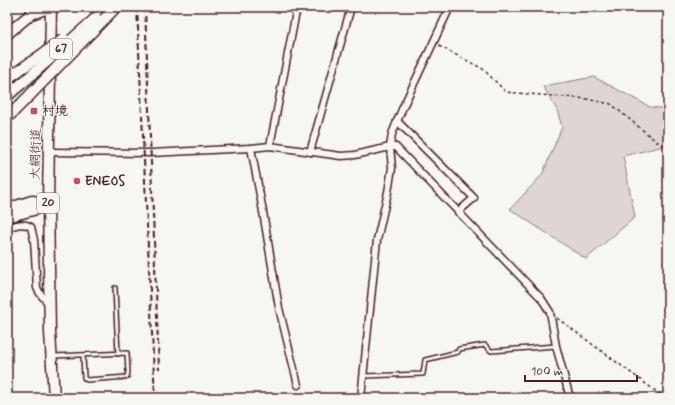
<svg xmlns="http://www.w3.org/2000/svg" width="675" height="405" font-family="Mynerve,'Klee One',sans-serif">
  <rect width="100%" height="100%" fill="#f6f6f2"/>
  <filter id="ink" filterUnits="userSpaceOnUse"><feTurbulence type="fractalNoise" baseFrequency=".025" numOctaves="2"/><feDisplacementMap in="SourceGraphic" scale="8" xChannelSelector="R" yChannelSelector="G"/><feConvolveMatrix kernelMatrix="1 2 1 2 8 2 1 2 1" color-interpolation-filters="sRGB"/></filter>
  <g filter="url(#ink)">
    <!-- green -->
    <polygon fill="#ddd6d5" stroke="#947a80" points="594,77 650,107 668,109 668,145 623,156 635,217 586,259 510,209 542,175 562,127 557,110 543,86"/>
    <g fill="none" stroke-linecap="round" stroke-linejoin="round">
      <defs>
        <g id="service">
          <polyline points="115,288 118,354"/>
          <polyline points="54,356 127,353 128,372 127,377 87,380 84,378 83,355"/>
          <polyline points="363,376 423,374 425,360 458,352 459,349 485,345 491,351 556,346"/>
        </g>
        <g id="minor">
          <polyline points="397,121 474,198 458,212"/>
          <polyline points="270,146 297,7"/>
          <polyline points="49,152 151,153 251,148"/>
          <polyline points="310,152 351,7"/>
          <path d="M7,228c9,-3 15,-6 24,-1l3,13 3,48 4,7 8,9"/>
          <polyline points="298,385 279,308 262,206 251,148 270,146 341,156 355,155 390,147 396,147 541,298 550,312 556,346 570,398"/>
          <polyline points="361,398 377,240 388,192 392,168 390,147 392,134 403,107 450,7"/>
        </g>
        <g id="primary">
          <polyline points="51,7 48,203 50,332 54,398"/>
          <polyline points="96,18 108,7"/>
          <polyline points="7,34 31,14 51,7"/>
          <polyline points="7,79 24,67"/>
          <polyline points="7,96 27,79"/>
          <polyline points="7,118 30,95"/>
          <polyline points="7,209 32,201 48,203"/>
          <polyline points="7,217 33,210 48,203"/>
        </g>
      </defs>
      <!-- service casing -->
      <use href="#service" stroke="#4a1f2b" stroke-width="6"/>
      <!-- minor casing -->
      <use href="#minor" stroke="#4a1f2b" stroke-width="9"/>
      <!-- primary casing -->
      <use href="#primary" stroke="#4a1f2b" stroke-width="13"/>
      <!-- path -->
      <g stroke="#4a1f2b" stroke-width="1.5" stroke-dasharray="3 3" stroke-linecap="butt">
        <polyline points="439,46 483,69 506,92 587,99 611,104 656,141 668,147"/>
        <polyline points="557,318 665,398"/>
      </g>
      <!-- service -->
      <use href="#service" stroke="#f6f6f2" stroke-width="3"/>
      <!-- minor -->
      <use href="#minor" stroke="#f6f6f2" stroke-width="6"/>
      <!-- primary -->
      <use href="#primary" stroke="#f6f6f2" stroke-width="10"/>
      <!-- rail -->
      <g stroke="#4a1f2b" stroke-width="2" stroke-dasharray="6 3" stroke-linecap="butt">
        <polyline points="137,7 155,398"/>
        <polyline points="145,7 159,369"/>
      </g>
      <defs>
        <g id="primary-bridge">
          <polyline points="24,67 64,39"/>
          <polyline points="27,79 96,18"/>
          <polyline points="30,95 116,7"/>
        </g>
      </defs>
      <!-- primary-bridge casing -->
      <use href="#primary-bridge" stroke="#4a1f2b" stroke-width="13" stroke-linecap="butt"/>
      <!-- primary-bridge -->
      <use href="#primary-bridge" stroke="#f6f6f2" stroke-width="10"/>
    </g>
  </g>
  <!-- markers -->
  <g fill="#d1495b" stroke="#f6f6f2" stroke-width="1.5">
    <rect x="30" y="107" width="8" height="8" rx="2"/>
    <circle cx="77" cy="181" r="4"/>
  </g>
  <g text-anchor="middle" dominant-baseline="central" stroke-width="3" stroke-linejoin="round" paint-order="stroke">
    <!-- shield labels -->
    <g fill="#f6f6f2" stroke="#7e6067" stroke-width="1">
      <rect x="50" y="39" width="22" height="20" rx="3"/>
      <rect x="37" y="193" width="22" height="20" rx="3"/>
    </g>
    <g font-size="12" font-weight="bold" fill="#4a1f2b">
      <text x="61" y="49">67</text>
      <text x="48" y="203">20</text>
    </g>
    <!-- poi labels -->
    <g font-size="13" font-weight="bold" fill="#4a1f2b" stroke="#f6f6f2" text-anchor="start">
      <text x="42" y="111">村境</text>
      <text x="85" y="181">ENEOS</text>
    </g>
    <!-- street labels -->
    <g font-size="13" fill="#4a1f2b" stroke="#f6f6f2">
      <text transform="translate(36 154) rotate(-89)">大網街道</text>
    </g>
  </g>
  <!-- margin -->
  <rect width="675" height="405" fill="none" stroke="#f6f6f2" stroke-width="24"/>
  <rect x="12" y="12" width="651" height="381" fill="none" stroke="#4a1f2b" stroke-width="1.5" filter="url(#ink)"/>
  <!-- scale -->
  <path d="M525 375v6h112v-6" fill="none" stroke="#4a1f2b" stroke-width="2"/>
  <text x="531" y="375" font-size="12" fill="#4a1f2b" stroke="#f6f6f2" stroke-width="3" paint-order="stroke">100 m</text>
</svg>
